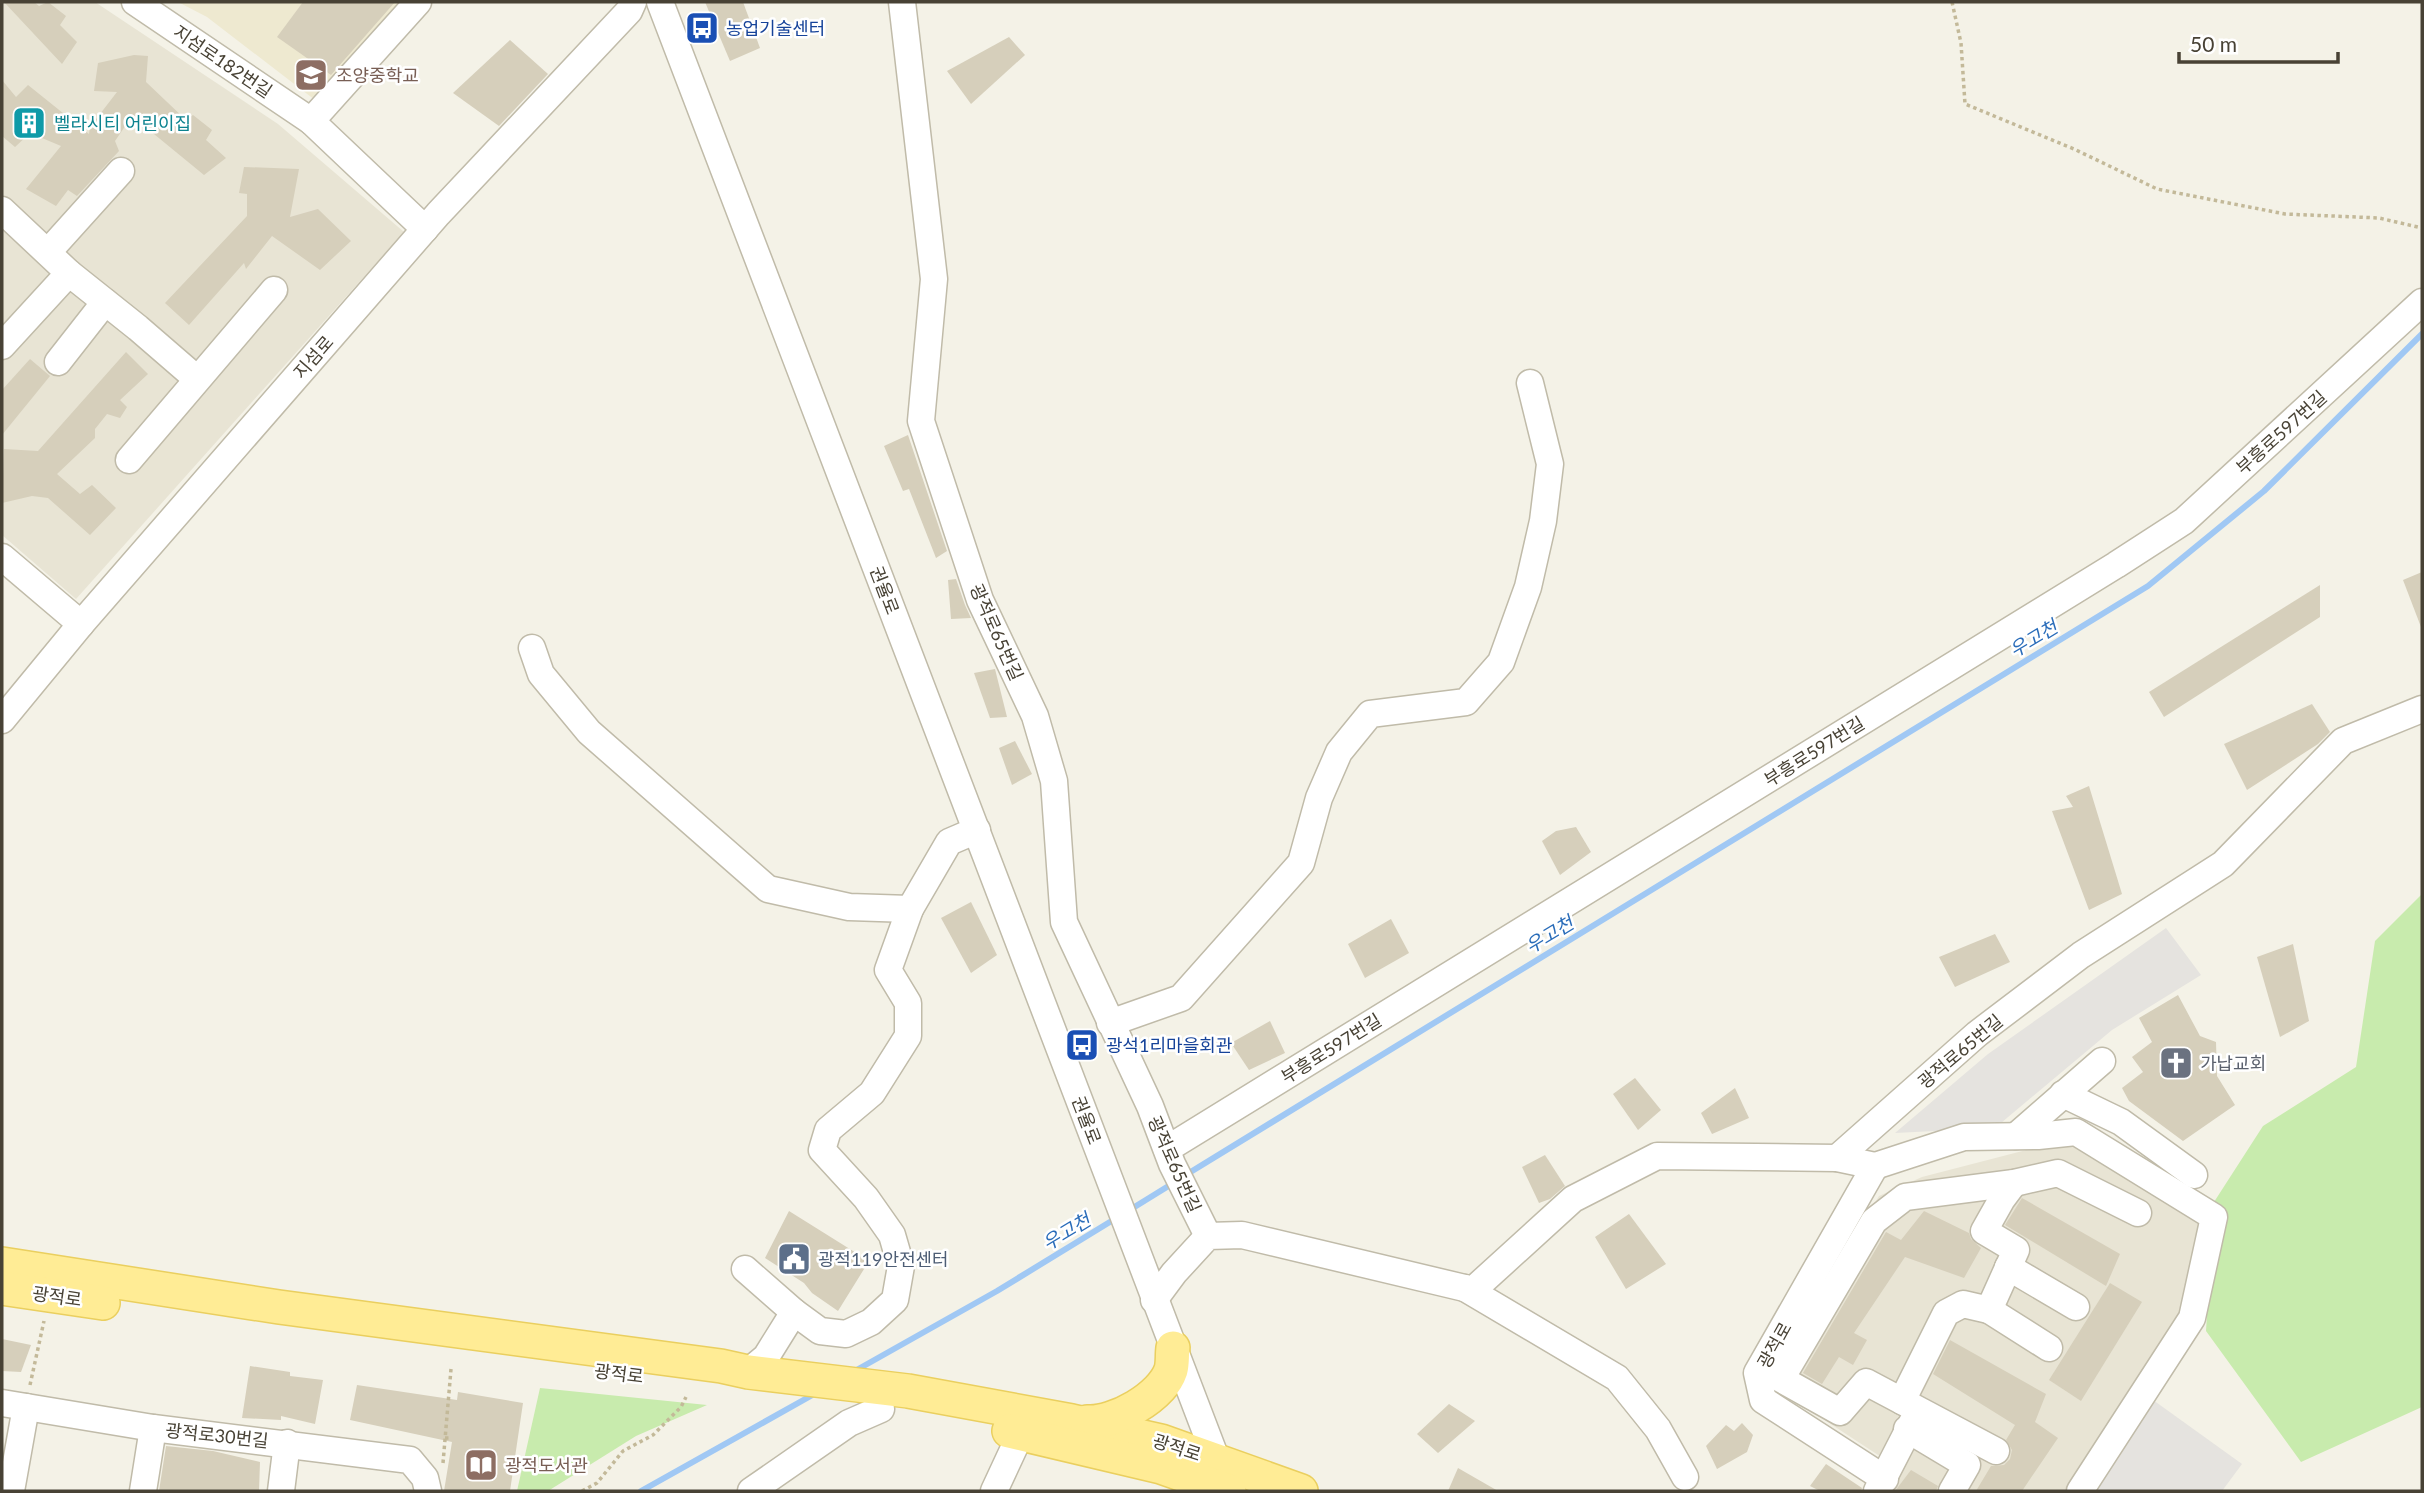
<svg xmlns="http://www.w3.org/2000/svg" width="2424" height="1493" font-family="Lato,'Noto Sans KR',sans-serif">
  <rect width="100%" height="100%" fill="#f4f2e7"/>
  <!-- residential -->
  <g fill="#e8e4d4">
    <polygon points="2,2 95,2 278,124 404,232 76,599 2,535"/>
    <polygon points="2092,1133 2196,1202 2201,1257 2183,1318 2068,1491 1884,1491 1898,1468 1768,1383 1879,1196 1922,1177"/>
  </g>
  <!-- education -->
  <polygon fill="#eee9d0" points="178,2 409,2 315,100 207,17"/>
  <!-- green -->
  <g fill="#c8ebad">
    <polygon points="2422,894 2422,1407 2301,1462 2206,1331 2214,1202 2263,1126 2356,1067 2375,941"/>
    <polygon points="540,1388 707,1405 636,1436 548,1491 517,1491"/>
  </g>
  <!-- parking -->
  <g fill="#e5e3df">
    <polygon points="2166,928 2201,975 2112,1030 1995,1128 1895,1133 1988,1054"/>
    <polygon points="2153,1400 2242,1464 2222,1491 2096,1491"/>
  </g>
  <g fill="none" stroke-linecap="round" stroke-linejoin="round">
    <!-- stream -->
    <g stroke="#a0c8f4" stroke-width="6">
      <polyline points="1184,1176 2148,586 2264,491 2422,334"/>
      <polyline points="1128,1211 1175,1182"/>
      <polyline points="853,1372 997,1291 1118,1217"/>
      <polyline points="641,1491 816,1393"/>
    </g>
  </g>
  <!-- building -->
  <g fill="#d6cfbb">
    <polygon points="4,2 34,2 39,6 48,2 66,16 60,25 77,42 62,64"/>
    <polygon points="303,2 395,2 331,75 277,37"/>
    <polygon points="705,2 743,2 760,48 730,61"/>
    <polygon points="1009,37 1025,55 971,104 947,71"/>
    <polygon points="510,40 548,74 499,126 453,93"/>
    <polygon points="134,55 148,56 146,82 186,120 193,115 212,130 206,140 226,158 204,175 132,116 115,141 119,151 77,196 68,190 56,206 26,189 61,146 30,133 15,147 2,136 2,80 16,97 28,85 89,134 90,127 117,92 94,91 98,63"/>
    <polygon points="244,167 299,169 290,217 318,209 351,241 320,270 272,236 246,269 244,263 189,325 165,303 247,216 247,194 239,193"/>
    <polygon points="126,352 148,374 120,400 127,407 120,418 107,414 95,429 95,438 57,474 80,494 92,485 116,508 90,535 48,498 32,496 2,503 4,449 38,451"/>
    <polygon points="30,359 50,376 2,435 2,390"/>
    <polygon points="908,435 947,551 936,558 909,489 903,491 884,446"/>
    <polygon points="2422,572 2422,626 2421,627 2403,580"/>
    <polygon points="956,579 965,605 971,618 951,619 948,580"/>
    <polygon points="2320,585 2320,617 2164,717 2149,692"/>
    <polygon points="995,669 1007,717 990,718 974,673"/>
    <polygon points="2312,704 2330,732 2318,744 2247,790 2224,744"/>
    <polygon points="1015,741 1032,774 1012,785 999,748"/>
    <polygon points="2089,786 2122,894 2089,910 2052,811 2073,807 2066,796"/>
    <polygon points="1576,827 1591,852 1560,875 1542,841 1556,831"/>
    <polygon points="971,902 997,955 971,973 941,918"/>
    <polygon points="1391,919 1409,953 1365,978 1348,944"/>
    <polygon points="1995,934 2010,962 1955,987 1939,957"/>
    <polygon points="2293,944 2309,1021 2280,1037 2257,957"/>
    <polygon points="2178,995 2200,1036 2216,1042 2217,1076 2235,1105 2183,1141 2129,1101 2122,1088 2143,1072 2132,1057 2152,1042 2139,1018"/>
    <polygon points="1270,1021 1285,1053 1249,1070 1231,1043"/>
    <polygon points="1635,1078 1661,1110 1638,1130 1613,1094"/>
    <polygon points="1735,1088 1749,1118 1712,1134 1701,1113"/>
    <polygon points="1545,1155 1565,1186 1550,1199 1539,1203 1522,1167"/>
    <polygon points="2022,1198 2120,1254 2106,1286 2005,1225"/>
    <polygon points="789,1211 869,1261 838,1311 812,1293 804,1283 765,1258"/>
    <polygon points="1924,1211 1969,1233 1971,1239 1981,1248 1964,1278 1905,1257 1854,1333 1867,1340 1853,1365 1839,1357 1822,1384 1803,1373 1886,1232 1901,1240"/>
    <polygon points="1629,1214 1666,1264 1626,1289 1595,1237"/>
    <polygon points="2110,1283 2142,1302 2081,1401 2049,1380"/>
    <polygon points="2,1339 31,1345 21,1372 2,1371"/>
    <polygon points="1950,1340 2046,1394 2035,1422 2058,1438 2022,1491 1976,1491 1991,1466 2004,1465 2010,1459 2012,1450 2006,1440 2015,1425 1933,1374"/>
    <polygon points="250,1366 290,1372 290,1376 323,1380 315,1424 281,1416 281,1420 242,1418"/>
    <polygon points="357,1385 457,1400 458,1392 523,1403 510,1491 444,1491 452,1442 350,1420"/>
    <polygon points="1449,1404 1475,1421 1438,1453 1417,1434"/>
    <polygon points="1742,1423 1753,1435 1747,1452 1717,1469 1706,1446 1726,1425 1734,1431"/>
    <polygon points="166,1446 213,1451 260,1462 259,1491 159,1491"/>
    <polygon points="1826,1464 1862,1488 1861,1491 1820,1491 1810,1486"/>
    <polygon points="1458,1468 1498,1491 1448,1491"/>
    <polygon points="1911,1470 1938,1486 1936,1491 1895,1491"/>
  </g>
  <g fill="none" stroke-linecap="round" stroke-linejoin="round">
    <defs>
      <g id="minor">
        <polyline points="135,2 311,121 425,229"/>
        <polyline points="660,2 1217,1461 1210,1474"/>
        <polyline points="902,2 934,279 921,421 980,600 1035,716 1054,781 1064,922 1150,1106 1172,1164 1208,1236"/>
        <polyline points="311,121 418,2"/>
        <polyline points="2,210 69,273 138,328 197,379"/>
        <polyline points="48,252 121,171"/>
        <polyline points="2,346 69,273"/>
        <polyline points="58,362 105,302"/>
        <polyline points="129,460 274,290"/>
        <polyline points="2,557 81,624"/>
        <polyline points="532,648 541,674 589,732 768,889 849,907 910,909"/>
        <polyline points="2,720 81,624 438,214 629,11 633,2"/>
        <polyline points="1110,1023 1181,998 1301,863 1319,798 1339,752 1370,714 1466,702 1501,662 1528,587 1543,521 1550,464 1530,383"/>
        <polyline points="2063,1094 2121,1122 2194,1175"/>
        <polyline points="2016,1136 2102,1061"/>
        <polyline points="1167,1149 2116,565 2184,521 2422,302"/>
        <polyline points="1837,1158 1875,1166 1964,1137 2038,1136 2076,1132 2214,1217 2192,1318 2080,1491"/>
        <polyline points="1875,1166 1757,1373 1763,1400 1885,1479"/>
        <polyline points="2008,1267 2076,1307"/>
        <polyline points="745,1269 794,1312"/>
        <polyline points="1465,1288 1617,1378 1658,1429 1685,1477"/>
        <polyline points="1154,1300 1174,1273 1208,1236 1242,1235 1473,1290 1573,1199 1657,1156 1837,1158 1977,1034 2081,955 2223,864 2343,741 2422,709"/>
        <polyline points="1989,1310 2049,1348"/>
        <polyline points="748,1372 766,1357 794,1312 820,1331 846,1334 871,1322 895,1300 901,1266 892,1235 866,1198 822,1150 828,1130 872,1093 908,1036 908,1003 888,970 910,909 949,842 977,830"/>
        <polyline points="1902,1401 1946,1313 1963,1304 1989,1310 2016,1250 1984,1231 2002,1199 2014,1183"/>
        <polyline points="2,1403 153,1428 410,1460 425,1478 428,1491"/>
        <polyline points="1907,1429 1967,1465 1952,1491"/>
        <polyline points="1996,1451 1866,1382 1840,1412 1781,1379 1874,1221 1905,1197 2014,1183 2058,1173 2138,1213"/>
        <polyline points="11,1491 26,1407"/>
        <polyline points="143,1491 153,1428"/>
        <polyline points="281,1491 287,1443"/>
        <polyline points="751,1491 849,1423 881,1409"/>
        <polyline points="994,1491 1021,1433"/>
        <polyline points="1877,1491 1916,1415"/>
      </g>
      <g id="major">
        <polyline points="2,1264 279,1307 721,1366 748,1372 908,1391 1072,1421 1161,1441 1301,1491"/>
        <polyline points="2,1288 103,1303"/>
        <path d="M1087,1422c27,2 75,-25 84,-52 2,-7 1,-16 2,-22"/>
        <polyline points="1009,1431 1161,1467 1229,1491"/>
      </g>
    </defs>
    <!-- minor casing -->
    <use href="#minor" stroke="#c0bba9" stroke-width="29"/>
    <!-- major casing -->
    <use href="#major" stroke="#eacf5f" stroke-width="36"/>
    <!-- path -->
    <g stroke="#c3b999" stroke-width="3.5" stroke-dasharray="3.5 3.5" stroke-linecap="butt">
      <polyline points="1952,2 1961,43 1965,104 2074,149 2157,189 2285,214 2379,218 2422,228"/>
      <polyline points="30,1385 44,1321"/>
      <polyline points="445,1438 452,1438"/>
      <polyline points="443,1463 451,1369"/>
      <polyline points="582,1491 597,1483 623,1451 653,1435 681,1407 686,1397"/>
    </g>
    <!-- minor -->
    <use href="#minor" stroke="#fff" stroke-width="26"/>
    <!-- major -->
    <use href="#major" stroke="#ffec95" stroke-width="33"/>
  </g>
  <!-- icons -->
  <defs>
    <symbol id="bus-square" viewBox="-11 -11 22 22"><rect x="-9" y="-9" width="18" height="18" rx="4" fill="#1a4fb4" stroke="#fff"/><path d="M-5-6H5V4H4V6H2V4H-2V6H-4V4H-5ZM-3.5-4V0h7V-4ZM-3.5 1.2v1.5H-2V1.2ZM2 1.2v1.5H3.5V1.2Z" fill="#fff"/></symbol>
    <symbol id="school-square" viewBox="-11 -11 22 22"><rect x="-9" y="-9" width="18" height="18" rx="4" fill="#8d6e63" stroke="#fff"/><path d="M0-5L7-2L0 1L-7-2ZM-4 1L0 2.5L4 1V4Q0 6-4 4Z" fill="#fff"/></symbol>
    <symbol id="building-square" viewBox="-11 -11 22 22"><rect x="-9" y="-9" width="18" height="18" rx="4" fill="#0f9aa8" stroke="#fff"/><path d="M-4-6H4V6H1V3H-1V6H-4ZM-2.5-4.3h1.7v1.8h-1.7ZM.8-4.3h1.7v1.8H.8ZM-2.5-1h1.7V.8h-1.7ZM.8-1h1.7V.8H.8Z" fill="#fff"/></symbol>
    <symbol id="church-square" viewBox="-11 -11 22 22"><rect x="-9" y="-9" width="18" height="18" rx="4" fill="#6b7280" stroke="#fff"/><path d="M-1.2-6h2.4v3.5h3.3v2.4h-3.3V6h-2.4V-.1h-3.3v-2.4h3.3Z" fill="#fff"/></symbol>
    <symbol id="civic-square" viewBox="-11 -11 22 22"><rect x="-9" y="-9" width="18" height="18" rx="4" fill="#5c6f8a" stroke="#fff"/><path d="M-.6-6.5H3V-4.5H.6V-3L4-1V1h2V6H-6V1h2V-1L-.6-3ZM-1.2 2.5V6h2.4V2.5Z" fill="#fff"/></symbol>
    <symbol id="library-square" viewBox="-11 -11 22 22"><rect x="-9" y="-9" width="18" height="18" rx="4" fill="#8d6e63" stroke="#fff"/><path d="M-6-4Q-3-5.5-.7-3.5V5Q-3 3-6 4ZM6-4Q3-5.5 .7-3.5V5Q3 3 6 4Z" fill="#fff"/></symbol>
  </defs>
  <g fill-rule="evenodd">
    <use href="#bus-square" x="683" y="9" width="38" height="38"/>
    <use href="#school-square" x="292" y="56" width="38" height="38"/>
    <use href="#building-square" x="10" y="104" width="38" height="38"/>
    <use href="#bus-square" x="1063" y="1026" width="38" height="38"/>
    <use href="#church-square" x="2157" y="1044" width="38" height="38"/>
    <use href="#civic-square" x="775" y="1240" width="38" height="38"/>
    <use href="#library-square" x="462" y="1446" width="38" height="38"/>
  </g>
  <g text-anchor="middle" dominant-baseline="central" stroke-width="5" stroke-linejoin="round" paint-order="stroke">
    <!-- transit labels -->
    <g font-size="18" fill="#164399" stroke="#fff" text-anchor="start">
      <text x="726" y="28">농업기술센터</text>
      <text x="1106" y="1045">광석1리마을회관</text>
    </g>
    <!-- street labels -->
    <g font-size="18" fill="#484235" stroke="#fff">
      <text transform="translate(223 61) rotate(34)">지섬로182번길</text>
      <text transform="translate(313 357) rotate(-49)">지섬로</text>
      <text transform="translate(2281 432) rotate(-42)">부흥로597번길</text>
      <text transform="translate(885 590) rotate(69)">권율로</text>
      <text transform="translate(997 632) rotate(66)">광적로65번길</text>
      <text transform="translate(1814 751) rotate(-32)">부흥로597번길</text>
      <text transform="translate(1331 1048) rotate(-32)">부흥로597번길</text>
      <text transform="translate(1960 1051) rotate(-40)">광적로65번길</text>
      <text transform="translate(1087 1120) rotate(69)">권율로</text>
      <text transform="translate(1175 1164) rotate(66)">광적로65번길</text>
      <text transform="translate(57 1296) rotate(8)">광적로</text>
      <text transform="translate(1774 1345) rotate(-61)">광적로</text>
      <text transform="translate(619 1373) rotate(7)">광적로</text>
      <text transform="translate(217 1435) rotate(6)">광적로30번길</text>
      <text transform="translate(1177 1447) rotate(18)">광적로</text>
    </g>
    <!-- education labels -->
    <g font-size="18" fill="#785e54" stroke="#fff" text-anchor="start">
      <text x="336" y="75">조양중학교</text>
      <text x="505" y="1465">광적도서관</text>
    </g>
    <!-- culture labels -->
    <g font-size="18" fill="#0d838f" stroke="#fff" text-anchor="start">
      <text x="54" y="123">벨라시티 어린이집</text>
    </g>
    <!-- worship labels -->
    <g font-size="18" fill="#5b616d" stroke="#fff" text-anchor="start">
      <text x="2200" y="1063">가납교회</text>
    </g>
    <!-- service labels -->
    <g font-size="18" fill="#4e5e75" stroke="#fff" text-anchor="start">
      <text x="818" y="1259">광적119안전센터</text>
    </g>
    <!-- water labels -->
    <g font-size="19" font-style="italic" fill="#296cb9" stroke="#fff">
      <text transform="translate(2033 638) rotate(-31)">우고천</text>
      <text transform="translate(1549 934) rotate(-31)">우고천</text>
      <text transform="translate(1066 1231) rotate(-31)">우고천</text>
    </g>
  </g>
  <!-- border -->
  <rect width="2424" height="1493" fill="none" stroke="#484235" stroke-width="7"/>
  <!-- scale -->
  <path d="M2179 52v10h159v-10" fill="none" stroke="#484235" stroke-width="3.5"/>
  <text x="2190" y="52" font-size="21" fill="#484235" stroke="#ffffff" stroke-width="5" paint-order="stroke">50 m</text>
</svg>
